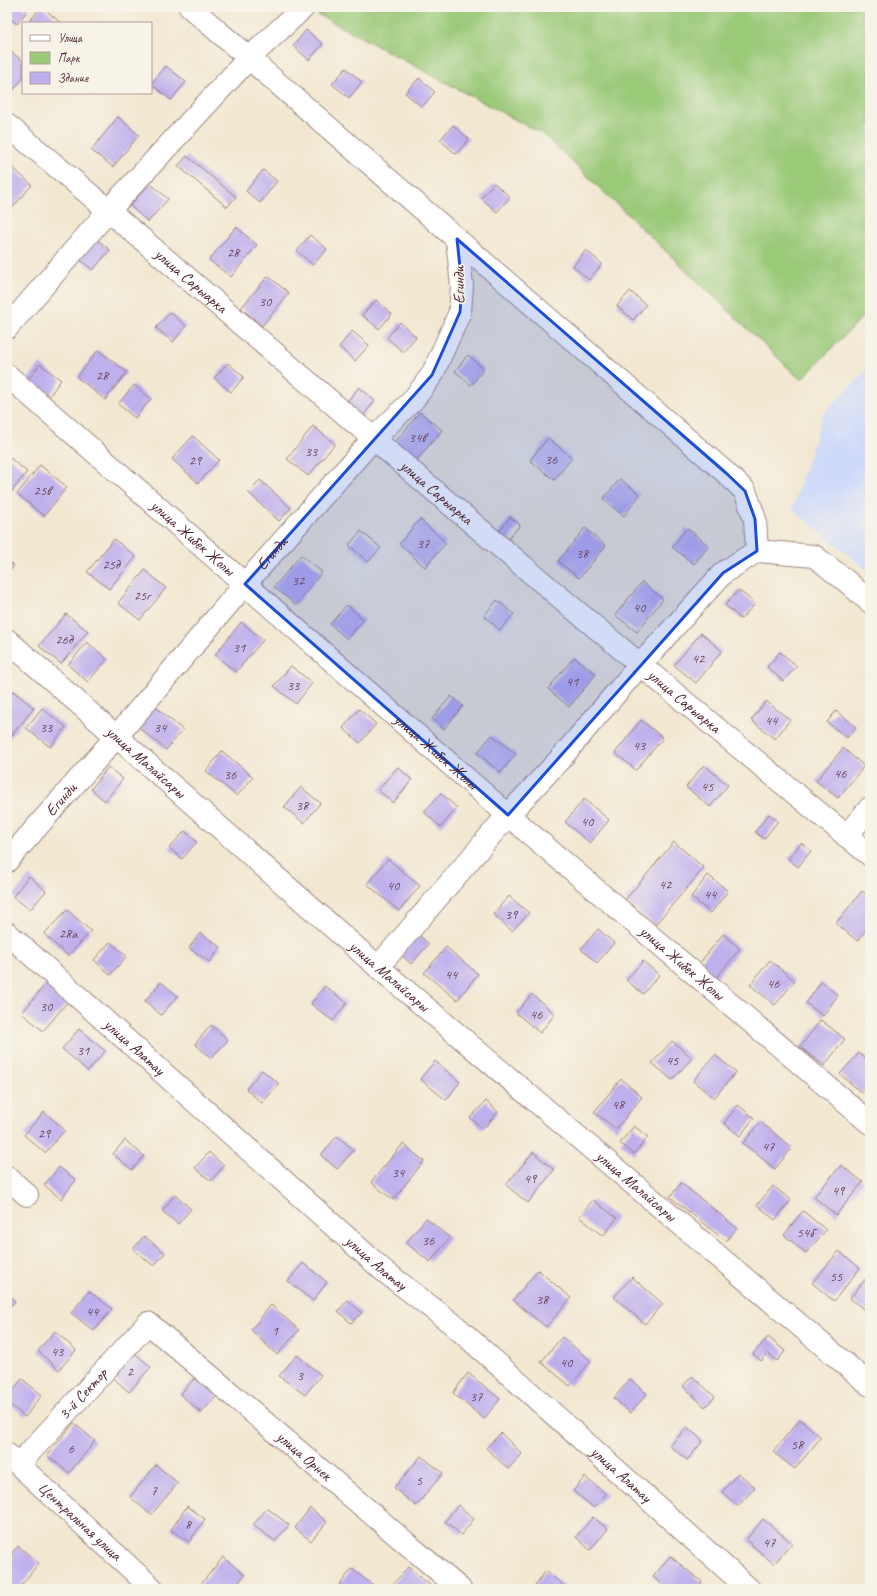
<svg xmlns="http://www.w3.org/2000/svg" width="877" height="1596" font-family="Caveat,sans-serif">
  <rect width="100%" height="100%" fill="#f7f3e8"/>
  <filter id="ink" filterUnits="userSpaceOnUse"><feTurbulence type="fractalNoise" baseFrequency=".025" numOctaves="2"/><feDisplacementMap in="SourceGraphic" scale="8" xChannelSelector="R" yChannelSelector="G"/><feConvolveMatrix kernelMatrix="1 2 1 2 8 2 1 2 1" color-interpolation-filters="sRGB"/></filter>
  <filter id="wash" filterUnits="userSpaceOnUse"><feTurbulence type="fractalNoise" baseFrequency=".012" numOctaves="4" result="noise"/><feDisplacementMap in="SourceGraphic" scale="16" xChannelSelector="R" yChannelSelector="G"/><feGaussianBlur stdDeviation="0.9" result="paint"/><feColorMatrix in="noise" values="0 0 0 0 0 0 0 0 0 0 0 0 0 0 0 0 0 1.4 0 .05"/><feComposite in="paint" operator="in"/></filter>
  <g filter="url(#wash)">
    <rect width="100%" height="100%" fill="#f2e8d2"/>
    <!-- built -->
    <polygon fill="#cfdafa" points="870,367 870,572 792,509 823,414"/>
    <!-- green -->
    <polygon fill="#9ac978" stroke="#727452" points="304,7 870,7 870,309 801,380 544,135"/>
    <g id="blocks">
      <!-- building -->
      <g fill="#beafed">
        <polygon points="7,7 22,7 27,11 17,24 7,16"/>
        <polygon points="41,7 42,7 61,23 28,23"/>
        <polygon points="306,30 323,44 309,60 293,46"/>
        <polygon points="10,51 23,61 23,78 7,98 7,54"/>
        <polygon points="166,66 186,82 171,100 151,84"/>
        <polygon points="346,68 362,82 349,98 332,84"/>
        <polygon points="419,78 435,92 422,107 405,93"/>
        <polygon points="118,117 139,135 113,167 91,150"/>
        <polygon points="453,125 469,139 456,154 440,140"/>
        <polygon points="187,156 236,197 227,207 178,166"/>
        <polygon points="11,166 32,185 11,209 7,206 7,171"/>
        <polygon points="263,170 277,181 260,203 246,191"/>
        <polygon points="150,183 168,199 148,222 130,206"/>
        <polygon points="494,183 510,197 497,212 481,198"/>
        <polygon points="236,227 257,245 231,277 209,260"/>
        <polygon points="310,235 327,249 313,265 297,251"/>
        <polygon points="95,238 110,250 93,270 78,258"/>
        <polygon points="586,250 602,264 589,280 573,266"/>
        <polygon points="268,276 289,293 262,326 241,308"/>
        <polygon points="630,291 646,305 633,320 617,306"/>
        <polygon points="376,300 392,314 379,329 362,315"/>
        <polygon points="170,312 186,326 173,342 156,328"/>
        <polygon points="400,322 416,337 403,352 387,338"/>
        <polygon points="352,331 369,345 355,361 339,347"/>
        <polygon points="98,350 127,372 105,400 77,377"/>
        <polygon points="468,355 484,369 471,385 455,371"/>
        <polygon points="228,363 244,377 231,392 214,378"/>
        <polygon points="40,364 61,380 47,399 26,382"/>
        <polygon points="134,385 151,399 135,418 118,404"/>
        <polygon points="359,387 375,401 362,417 346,403"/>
        <polygon points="420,412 442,430 415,462 393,445"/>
        <polygon points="313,426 335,444 308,476 287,459"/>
        <polygon points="193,436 219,460 198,483 172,459"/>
        <polygon points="548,438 572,458 554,480 530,460"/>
        <polygon points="10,458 27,472 7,497 7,463"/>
        <polygon points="40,465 67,487 44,516 17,494"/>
        <polygon points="620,479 640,495 624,516 603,499"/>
        <polygon points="260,480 291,508 279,521 248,492"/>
        <polygon points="510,517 520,525 507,541 497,534"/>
        <polygon points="420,519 446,543 425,567 399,544"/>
        <polygon points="585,528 606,546 579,578 558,561"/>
        <polygon points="687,528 709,546 694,564 672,547"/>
        <polygon points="361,531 381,548 368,562 349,545"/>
        <polygon points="114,539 136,557 109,589 87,572"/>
        <polygon points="301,555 322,572 296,605 274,587"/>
        <polygon points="7,560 14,566 7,575"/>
        <polygon points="145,570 166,588 140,620 118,603"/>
        <polygon points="642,582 663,599 637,632 615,615"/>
        <polygon points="739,590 755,604 741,619 725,605"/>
        <polygon points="497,600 514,614 500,630 484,616"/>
        <polygon points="347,605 364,620 347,639 330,624"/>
        <polygon points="66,614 88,631 61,664 39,646"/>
        <polygon points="241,622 263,640 236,672 215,655"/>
        <polygon points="701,633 722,651 696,683 674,665"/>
        <polygon points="87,642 107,659 88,682 68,665"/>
        <polygon points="780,652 797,666 783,681 767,667"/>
        <polygon points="574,657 596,674 569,707 548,689"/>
        <polygon points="291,666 312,683 296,704 274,686"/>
        <polygon points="13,691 34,708 7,741 7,698"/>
        <polygon points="451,696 463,706 444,729 432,719"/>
        <polygon points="766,701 790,720 775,739 751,720"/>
        <polygon points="153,705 183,730 166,750 136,725"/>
        <polygon points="42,708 66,727 50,747 26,728"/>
        <polygon points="359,709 376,724 360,743 343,728"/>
        <polygon points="836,711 856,727 847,738 827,722"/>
        <polygon points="641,720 663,738 636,770 615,753"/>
        <polygon points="492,735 516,754 501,773 477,753"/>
        <polygon points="843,748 864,766 838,798 816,781"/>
        <polygon points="222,751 253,777 237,796 206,771"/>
        <polygon points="704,765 728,785 710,807 686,787"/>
        <polygon points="108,767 123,779 105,801 91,789"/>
        <polygon points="398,767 412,780 393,803 378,790"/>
        <polygon points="301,787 320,803 304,823 284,807"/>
        <polygon points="441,793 457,808 441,827 424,812"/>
        <polygon points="584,799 609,820 590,843 565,822"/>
        <polygon points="769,814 778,821 764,839 755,832"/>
        <polygon points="185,831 197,842 182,859 169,848"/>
        <polygon points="674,842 704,868 655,925 625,900"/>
        <polygon points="801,843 811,851 798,867 788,859"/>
        <polygon points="388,859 420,886 399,911 367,884"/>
        <polygon points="708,875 728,891 711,913 691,897"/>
        <polygon points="29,876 46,891 30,910 13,896"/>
        <polygon points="862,891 870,897 870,925 857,941 836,923"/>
        <polygon points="509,896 529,913 512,931 493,914"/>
        <polygon points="67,910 91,931 68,956 44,934"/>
        <polygon points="598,929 614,943 597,963 581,949"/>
        <polygon points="415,932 429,944 411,964 397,951"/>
        <polygon points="200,933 221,947 210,962 189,948"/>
        <polygon points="723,934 740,949 716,978 699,964"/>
        <polygon points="110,942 127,956 110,975 94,960"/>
        <polygon points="446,947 478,974 457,1000 424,973"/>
        <polygon points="770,960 795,981 775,1005 750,985"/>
        <polygon points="643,961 659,975 643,994 626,980"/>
        <polygon points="48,981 70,999 43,1031 22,1013"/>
        <polygon points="161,982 178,996 161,1015 145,1001"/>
        <polygon points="821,982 838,995 823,1016 806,1003"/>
        <polygon points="325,986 347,1003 333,1021 311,1004"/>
        <polygon points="532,994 555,1014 540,1033 516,1013"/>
        <polygon points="821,1020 845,1039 824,1066 800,1047"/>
        <polygon points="211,1025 228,1040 211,1058 195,1044"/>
        <polygon points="79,1029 105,1051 88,1071 62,1049"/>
        <polygon points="672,1041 692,1058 672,1080 652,1063"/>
        <polygon points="859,1053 870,1063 870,1084 862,1093 840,1074"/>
        <polygon points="715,1055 736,1072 714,1098 693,1081"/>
        <polygon points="435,1061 460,1082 446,1100 420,1079"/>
        <polygon points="262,1070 279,1084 262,1103 246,1089"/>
        <polygon points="621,1079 642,1097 616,1129 594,1112"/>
        <polygon points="486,1101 498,1112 483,1129 470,1118"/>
        <polygon points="738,1105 754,1118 740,1136 724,1123"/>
        <polygon points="44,1112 65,1130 45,1153 24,1135"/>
        <polygon points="761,1122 792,1148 775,1169 743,1143"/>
        <polygon points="634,1126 648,1137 634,1154 620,1143"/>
        <polygon points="337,1136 354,1150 337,1169 321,1155"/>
        <polygon points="125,1140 144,1156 132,1170 113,1154"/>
        <polygon points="403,1144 424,1161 393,1200 371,1182"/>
        <polygon points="209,1152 224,1166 211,1181 195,1168"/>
        <polygon points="533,1152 554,1170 528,1203 506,1185"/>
        <polygon points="841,1165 863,1182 836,1215 814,1197"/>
        <polygon points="59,1167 76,1180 61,1199 44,1185"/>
        <polygon points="681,1183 737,1228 726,1241 670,1197"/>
        <polygon points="773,1186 791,1200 775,1220 757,1205"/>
        <polygon points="175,1195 191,1209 178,1224 162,1211"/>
        <polygon points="593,1200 617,1218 603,1236 579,1217"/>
        <polygon points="803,1211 826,1230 806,1253 784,1235"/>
        <polygon points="426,1218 450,1238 430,1262 406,1243"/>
        <polygon points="144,1236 165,1253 154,1266 133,1249"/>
        <polygon points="839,1251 860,1268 834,1301 812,1283"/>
        <polygon points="303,1263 327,1282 313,1301 288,1281"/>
        <polygon points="538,1270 571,1298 546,1327 513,1300"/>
        <polygon points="868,1276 870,1278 869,1314 850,1298"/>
        <polygon points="632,1277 663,1304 645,1324 614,1297"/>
        <polygon points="89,1291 112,1309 94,1331 71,1313"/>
        <polygon points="7,1294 15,1301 7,1310"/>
        <polygon points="348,1300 362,1313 351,1323 338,1311"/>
        <polygon points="271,1305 299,1330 277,1355 251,1330"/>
        <polygon points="55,1331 76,1350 59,1370 38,1351"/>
        <polygon points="562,1337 591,1361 570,1386 541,1362"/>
        <polygon points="768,1337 785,1351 777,1361 768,1353 761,1361 753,1354"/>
        <polygon points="131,1350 151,1367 129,1392 110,1375"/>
        <polygon points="297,1355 321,1375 305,1395 279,1376"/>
        <polygon points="468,1373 500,1399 484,1419 453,1393"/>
        <polygon points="692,1376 715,1397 705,1407 683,1386"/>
        <polygon points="196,1377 218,1395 201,1413 180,1394"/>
        <polygon points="22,1379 42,1395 25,1417 7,1402 7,1397"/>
        <polygon points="630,1379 647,1394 630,1413 614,1398"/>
        <polygon points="800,1419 821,1437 795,1469 773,1452"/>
        <polygon points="74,1423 95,1441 69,1473 47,1455"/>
        <polygon points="687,1427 703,1441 687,1460 670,1446"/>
        <polygon points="501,1433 522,1454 508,1469 486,1448"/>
        <polygon points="421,1456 443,1473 416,1506 394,1488"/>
        <polygon points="156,1465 178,1483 151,1515 130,1497"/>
        <polygon points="738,1473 755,1487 738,1506 722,1492"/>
        <polygon points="585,1477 606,1494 594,1508 573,1491"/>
        <polygon points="458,1505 474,1519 461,1535 445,1521"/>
        <polygon points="187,1506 205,1519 189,1542 171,1530"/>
        <polygon points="267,1508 289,1525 275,1541 253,1525"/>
        <polygon points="310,1508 327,1522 311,1541 295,1528"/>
        <polygon points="593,1517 608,1529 590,1550 576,1537"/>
        <polygon points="763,1519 792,1543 774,1564 746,1540"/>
        <polygon points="18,1546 39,1563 18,1589 7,1589 7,1559"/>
        <polygon points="670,1556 702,1582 697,1589 668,1589 653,1577"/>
        <polygon points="223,1557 245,1575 233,1589 197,1589"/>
        <polygon points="408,1567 430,1585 427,1589 389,1589"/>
        <polygon points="352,1569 378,1589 336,1589"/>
        <polygon points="546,1571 568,1589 532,1589"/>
      </g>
    </g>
  </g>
  <g filter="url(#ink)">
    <use href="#blocks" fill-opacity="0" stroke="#9e847e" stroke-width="1"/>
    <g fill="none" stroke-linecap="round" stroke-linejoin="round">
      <defs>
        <g id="minor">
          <polyline points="190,7 726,473 745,491 755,519 757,551"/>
          <path id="s1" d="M7,125c124,103 245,209 367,314 164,141 329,279 496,416"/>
          <polyline points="7,328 109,210 248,59 304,7"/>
          <path id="s2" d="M7,375l501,440 362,308"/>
          <path id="s3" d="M7,640l371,327 492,418"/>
          <polyline points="846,836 870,808"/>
          <path id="s4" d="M7,861l109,-124 129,-153 128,-145 40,-39 19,-25 28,-63 2,-26 -5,-47"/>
          <path id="s5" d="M7,933l377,338 70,54 295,264"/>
          <polyline points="378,967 508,815 561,758 639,666 723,573 757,551 814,556 845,580 870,602"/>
          <polyline points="7,1177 27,1195"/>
          <path id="s6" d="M7,1454l146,135"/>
          <path id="s7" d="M19,1464l129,-141 312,266"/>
        </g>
      </defs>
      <!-- minor casing -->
      <use href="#minor" stroke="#9e847e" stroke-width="24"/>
      <!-- minor -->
      <use href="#minor" stroke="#fff" stroke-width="22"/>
    </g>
  </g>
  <!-- marked area -->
  <path fill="#1d4ed8" fill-opacity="0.2" stroke="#1d4ed8" stroke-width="3" stroke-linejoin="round" d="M457,239l269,234 19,18 10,28 2,32 -34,22 -215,242 -263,-231 187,-209 28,-63 2,-26z"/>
  <g text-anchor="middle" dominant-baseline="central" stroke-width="3.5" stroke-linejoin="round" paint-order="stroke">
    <!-- number labels -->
    <g font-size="14" fill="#67435c">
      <text x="233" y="252">28</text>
      <text x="265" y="301">30</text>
      <text x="102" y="375">28</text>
      <text x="417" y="437">34в</text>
      <text x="311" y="451">33</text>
      <text x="551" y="459">36</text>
      <text x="195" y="460">29</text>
      <text x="42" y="490">25в</text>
      <text x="423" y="543">37</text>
      <text x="582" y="553">38</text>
      <text x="111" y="564">25д</text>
      <text x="298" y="580">32</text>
      <text x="142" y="595">25г</text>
      <text x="639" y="607">40</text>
      <text x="64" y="639">26д</text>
      <text x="239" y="647">31</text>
      <text x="698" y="658">42</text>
      <text x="572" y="681">41</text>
      <text x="293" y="685">33</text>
      <text x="771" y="720">44</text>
      <text x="46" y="727">33</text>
      <text x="160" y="727">34</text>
      <text x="639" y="745">43</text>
      <text x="840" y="773">46</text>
      <text x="230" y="774">36</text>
      <text x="707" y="786">45</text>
      <text x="302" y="805">38</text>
      <text x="587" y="821">40</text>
      <text x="665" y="884">42</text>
      <text x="393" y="885">40</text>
      <text x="710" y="894">44</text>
      <text x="511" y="914">39</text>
      <text x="68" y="933">28а</text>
      <text x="451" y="974">44</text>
      <text x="773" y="983">46</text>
      <text x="46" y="1006">30</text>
      <text x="536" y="1014">46</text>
      <text x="83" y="1050">31</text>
      <text x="672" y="1060">45</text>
      <text x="618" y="1104">48</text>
      <text x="44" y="1133">29</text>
      <text x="768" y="1146">47</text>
      <text x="398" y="1172">34</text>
      <text x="530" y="1178">49</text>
      <text x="838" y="1190">49</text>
      <text x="805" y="1232">54б</text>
      <text x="428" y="1240">36</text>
      <text x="836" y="1276">55</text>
      <text x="542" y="1299">38</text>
      <text x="92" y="1311">44</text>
      <text x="275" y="1330">1</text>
      <text x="57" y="1351">43</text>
      <text x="566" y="1362">40</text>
      <text x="130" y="1371">2</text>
      <text x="300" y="1375">3</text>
      <text x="476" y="1396">37</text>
      <text x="797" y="1444">58</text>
      <text x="71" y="1448">6</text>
      <text x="419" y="1480">5</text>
      <text x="154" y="1490">7</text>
      <text x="188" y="1524">8</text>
      <text x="769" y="1542">47</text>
    </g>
    <!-- street labels -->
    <g font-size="16" fill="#4a1f2b" stroke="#f7f3e8">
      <text stroke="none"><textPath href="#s1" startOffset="241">улица Сарыарка</textPath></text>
      <text transform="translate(459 285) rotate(-91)">Егинди</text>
      <text stroke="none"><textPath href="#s1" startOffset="565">улица Сарыарка</textPath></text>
      <text stroke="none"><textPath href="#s2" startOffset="247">улица Жибек Жолы</textPath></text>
      <text stroke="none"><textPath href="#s4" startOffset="406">Егинди</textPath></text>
      <text stroke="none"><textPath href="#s1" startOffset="889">улица Сарыарка</textPath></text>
      <text stroke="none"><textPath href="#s2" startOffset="571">улица Жибек Жолы</textPath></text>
      <text stroke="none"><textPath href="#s3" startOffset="185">улица Малайсары</textPath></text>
      <text stroke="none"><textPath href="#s4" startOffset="82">Егинди</textPath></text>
      <text stroke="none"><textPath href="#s2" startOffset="895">улица Жибек Жолы</textPath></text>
      <text stroke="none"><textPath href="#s3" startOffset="509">улица Малайсары</textPath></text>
      <text stroke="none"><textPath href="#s5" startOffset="171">улица Алатау</textPath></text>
      <text stroke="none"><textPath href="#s3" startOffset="833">улица Малайсары</textPath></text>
      <text stroke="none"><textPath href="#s5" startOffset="495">улица Алатау</textPath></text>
      <text stroke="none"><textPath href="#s7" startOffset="95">3-й Сектор</textPath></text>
      <text stroke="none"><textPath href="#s7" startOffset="396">улица Орнек</textPath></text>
      <text stroke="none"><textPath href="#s5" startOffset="819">улица Алатау</textPath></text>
      <text stroke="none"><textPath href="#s6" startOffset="99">Центральная улица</textPath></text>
    </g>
  </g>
  <!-- margin -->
  <rect width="877" height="1596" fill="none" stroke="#f7f3e8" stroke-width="24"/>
  <!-- legend -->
  <rect x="22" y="22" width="130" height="72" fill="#f7f3e8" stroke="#b29e9c"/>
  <rect x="30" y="35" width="20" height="6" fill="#ffffff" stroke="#b29e9c"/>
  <text x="58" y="42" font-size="12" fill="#4a1f2b">Улица</text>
  <rect x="30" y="52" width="20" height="12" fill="#9ac978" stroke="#b29e9c"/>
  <text x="58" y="62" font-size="12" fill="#4a1f2b">Парк</text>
  <rect x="30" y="72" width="20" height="12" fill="#beafed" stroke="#b29e9c"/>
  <text x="58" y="82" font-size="12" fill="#4a1f2b">Здание</text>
</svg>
